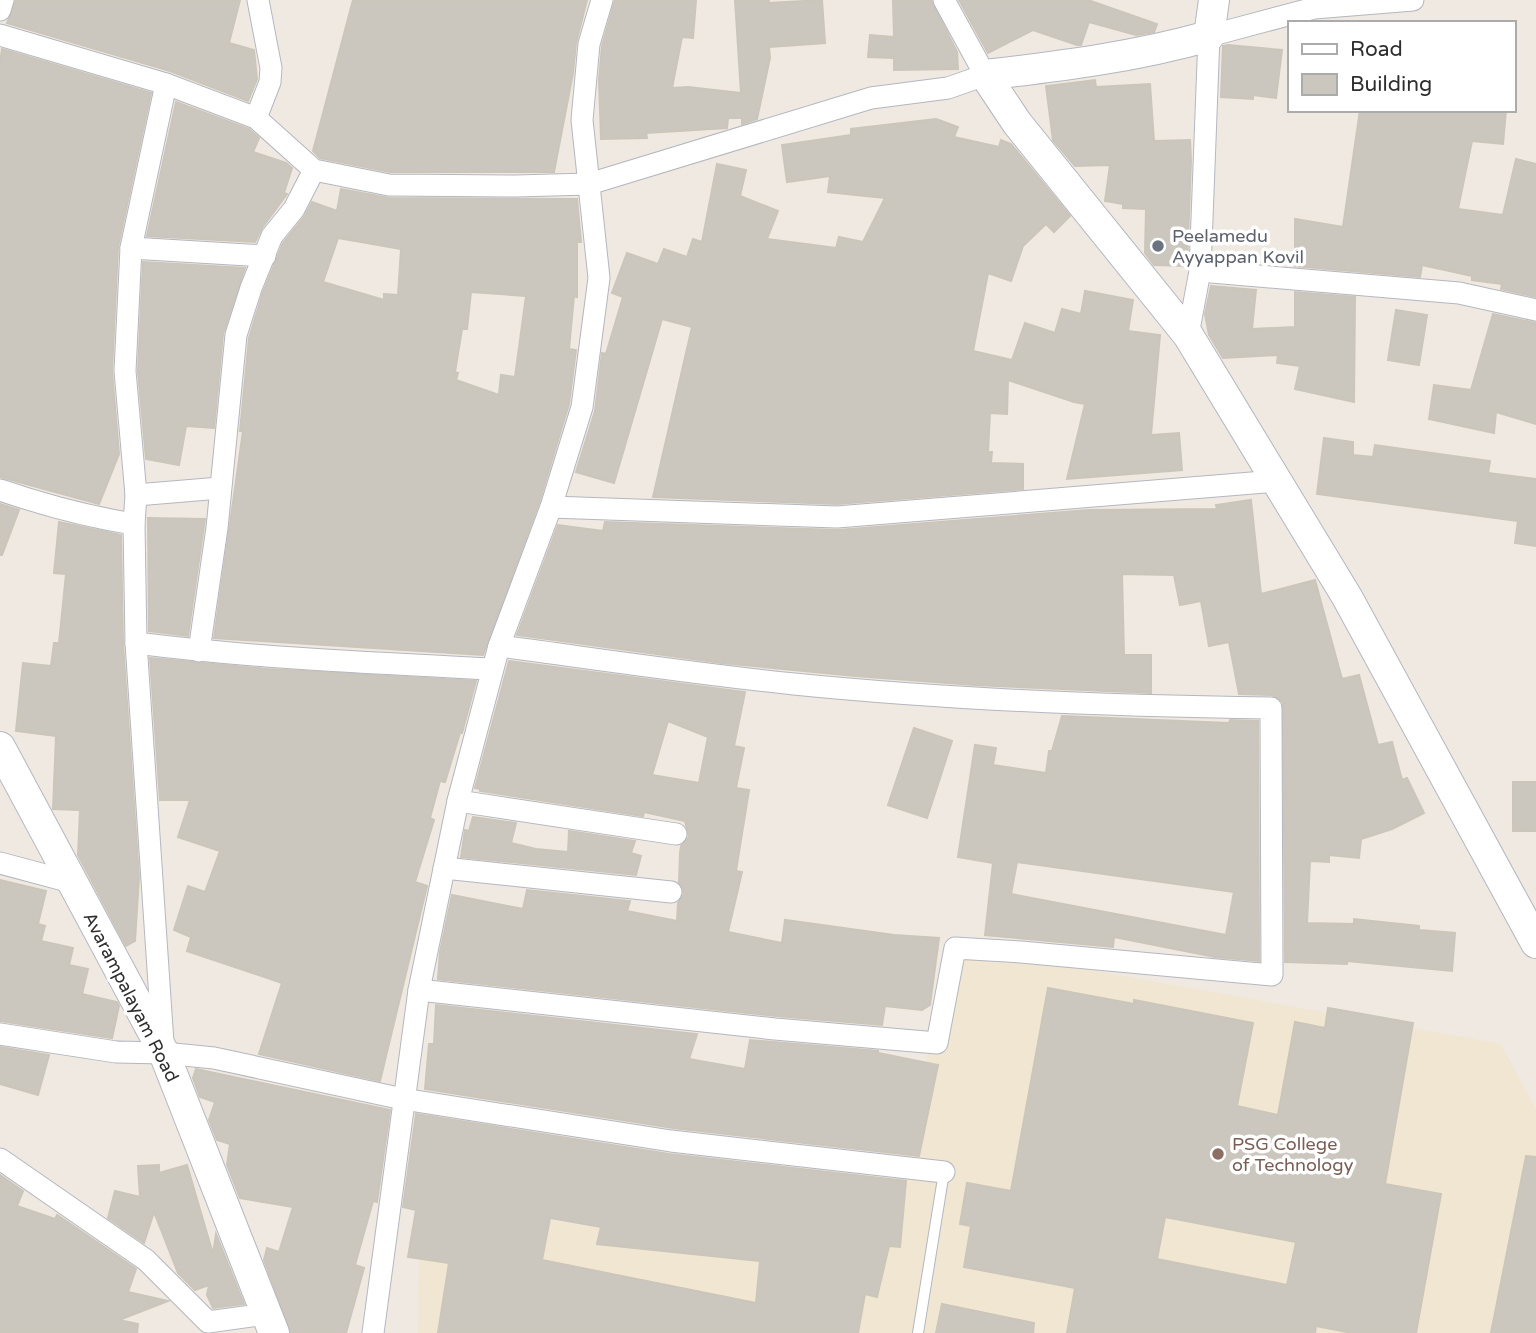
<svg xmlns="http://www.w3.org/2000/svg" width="1536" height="1333" font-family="'Varela Round',sans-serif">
  <rect width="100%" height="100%" fill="#efe9e1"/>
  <!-- education -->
  <polygon fill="#f0e6d1" points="957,946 1501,1044 1536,1109 1536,1333 418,1333 420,1200 870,1270"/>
  <!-- building -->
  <g fill="#cbc7bf" stroke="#cbc5ba" stroke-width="2" fill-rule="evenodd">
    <polygon points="16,0 240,0 229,43 254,50 257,79 248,101 170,71 7,23"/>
    <polygon points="353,0 587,0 576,43 573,73 554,172 390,172 320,158 313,151"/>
    <polygon points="615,0 696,0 693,38 682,37 672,88 688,87 741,93 735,0 769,0 768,3 822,0 825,43 769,47 770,58 757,119 742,124 742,118 728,118 727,128 646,133 647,138 601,139 599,80 602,46"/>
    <polygon points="893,0 931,0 957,52 958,69 894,70 894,58 868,57 870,35 894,37"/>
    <polygon points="959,0 1088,0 1157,24 1154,32 1136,35 1089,22 1081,45 1077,45 1033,30 988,53"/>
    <polygon points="1228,45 1282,50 1276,98 1253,95 1253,99 1221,97 1223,46"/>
    <polygon points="2,49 151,93 118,247 112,371 119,454 99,504 0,477 0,62"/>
    <polygon points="1095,80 1096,87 1150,84 1154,141 1190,140 1191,161 1187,266 1154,265 1145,253 1146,209 1123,208 1123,204 1105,201 1110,165 1075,166 1053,140 1046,86"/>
    <polygon points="176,102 249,129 259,138 253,152 286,163 292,168 284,193 287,194 262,228 255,242 147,236"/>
    <polygon points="1360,110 1506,110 1503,144 1472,141 1458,209 1503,215 1516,159 1536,164 1536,297 1501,289 1502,284 1472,280 1472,276 1422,265 1420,277 1295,266 1295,219 1343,227"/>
    <polygon points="936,119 958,127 954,137 999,147 1001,140 1011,144 1070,216 1054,232 1046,224 1023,246 1011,281 988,273 973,351 1012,360 1025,323 1055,333 1062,309 1081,314 1085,291 1133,300 1128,331 1160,335 1151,435 1179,433 1182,470 1067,479 1085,404 1074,402 1008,380 1007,414 990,413 988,452 992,452 991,463 1023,464 1023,489 837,504 653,497 692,327 662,319 614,483 576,472 595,411 602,353 606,354 623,297 612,293 627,253 658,264 664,249 687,257 693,239 702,242 717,164 746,170 740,196 778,211 767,239 836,248 839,237 863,242 885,198 828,192 830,176 787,182 782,145 851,135 851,129"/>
    <path d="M341,189l48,9 188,1 4,43h-4v55l-3,-1 -5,53 7,1 -7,54 -30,99 -56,152 -269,-17 29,-207h-3l9,-93 14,-46 20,-49 21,-26 8,-15 25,9zM338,238l63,11 -3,46 -14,-1v6l-61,-18zM471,292l55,4 -11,81 -14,-2 -2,20 -43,-15 2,-7 -3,-1 7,-43h5z"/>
    <polygon points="143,262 245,268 223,334 214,428 186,426 179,465 146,459 138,371"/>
    <polygon points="1211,286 1256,290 1252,329 1295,327 1295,292 1355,297 1354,402 1295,389 1300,366 1277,363 1278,355 1223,358 1209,335 1205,314"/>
    <polygon points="1396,310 1427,315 1419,365 1388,360"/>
    <polygon points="1493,314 1536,323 1536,424 1496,412 1494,433 1429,419 1434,385 1471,390"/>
    <polygon points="1324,438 1353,442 1353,455 1373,457 1375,445 1490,461 1488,473 1536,479 1536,546 1515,543 1518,521 1317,494"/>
    <polygon points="1251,500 1261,594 1315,580 1342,679 1359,675 1378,745 1392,742 1402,780 1407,778 1424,813 1392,829 1361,839 1359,858 1329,855 1329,862 1310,861 1307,923 1354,924 1354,919 1419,926 1419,930 1455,933 1452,971 1347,961 1347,964 1285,962 1283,702 1272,695 1239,694 1229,642 1209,646 1201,601 1180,605 1174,575 1122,574 1124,655 1151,655 1151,693 974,685 855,676 722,663 517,635 558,525 603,531 605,522 838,530 1089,510 1217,509 1216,505"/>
    <polygon points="0,504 19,510 2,555 0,555"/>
    <polygon points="148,518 205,519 188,636 149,631"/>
    <polygon points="59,522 121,535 123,644 139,877 135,941 126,946 78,855 80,810 53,809 56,736 16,731 23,663 51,666 54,643 59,643 66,574 54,573"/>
    <polygon points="150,658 268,669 476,681 462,733 460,733 445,782 440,781 430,818 434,820 415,882 427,886 380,1081 259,1054 282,983 187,951 191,937 174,930 188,886 205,892 220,851 178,837 190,800 160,800"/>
    <path d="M509,661l236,31 -11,54 10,2 -8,40 13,2 -13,81 6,1 -14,60 54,11 3,-23 109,15 45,3 -9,67 -8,5 -37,-4 -3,19 -106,-9 -338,-37 2,-27 12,-57 71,14 4,-19 103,11 -3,10 50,10 1,-18 6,-9 -5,-12 1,-29 1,-7 8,-9 -4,-16 -41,-9 -1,4 -163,-25v-2l-5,-1zM668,721l40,16 -9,46 -47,-8z"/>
    <path d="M1062,716l167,7 1,-3 28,1 1,240 -44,-4 -101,-20 -1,10 -128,-12 8,-72 -35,-6 17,-112 21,3 -3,17 53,8 3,-22h3zM1017,862l217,30 -8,43 -215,-41z"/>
    <polygon points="914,728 952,741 927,818 888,805"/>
    <rect x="1513" y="782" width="23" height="49"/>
    <polygon points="473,817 516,823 511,843 536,849 568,852 569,831 635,841 631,853 641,856 636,875 461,857 465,830 469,831"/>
    <polygon points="0,880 46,891 38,924 45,926 41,941 73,948 69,965 88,969 82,994 117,1002 119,1006 112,1038 0,1021"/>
    <path d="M1048,988l86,16v-4l119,23 -16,83 41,9 17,-93 30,6 3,-20 85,15 -28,161 56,10 -25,139h-64l-36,-7 -1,7h-248l8,-45 -111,-21 7,-41 -11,-2 7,-41 44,8zM1165,1217l131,25 -9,43 -130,-26z"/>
    <polygon points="436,1005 697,1034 689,1059 745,1069 750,1040 878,1051 878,1053 938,1065 919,1156 673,1128 425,1089 429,1044 434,1044"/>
    <polygon points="0,1047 49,1055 38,1095 0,1084"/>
    <polygon points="196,1069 390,1110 377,1202 373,1201 355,1265 364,1268 346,1333 291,1333 264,1260 267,1248 279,1252 293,1207 240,1198 227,1165 230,1144 217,1140 209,1120 215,1102 200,1097 193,1078"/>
    <path d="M416,1114l253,40 237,27 -6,66 -11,-1 -12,51 -12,-3 -7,39h-420l11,-70 -41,-6 8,-47 -13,-3zM550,1218l51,9 -4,17 163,17 -4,42 -214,-43z"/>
    <polygon points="1526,1156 1536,1157 1536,1333 1491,1333"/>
    <polygon points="159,1165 159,1173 187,1165 213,1254 216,1234 244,1304 213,1308 207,1295 209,1285 195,1290 178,1273 154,1212 144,1243 108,1218 115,1191 140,1197 138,1166"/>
    <polygon points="0,1175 23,1191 17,1206 55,1219 57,1215 59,1216 136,1269 128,1292 168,1301 119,1320 138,1324 137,1333 0,1333"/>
    <polygon points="942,1304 1034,1323 1033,1333 936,1333"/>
  </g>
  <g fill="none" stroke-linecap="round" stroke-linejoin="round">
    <defs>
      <polyline id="lane" points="918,1333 944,1172"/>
      <g id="street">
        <polyline points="0,10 3,0"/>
        <polyline points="0,35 166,84 256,118 314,170 389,185 516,186 589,184 871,98 948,88 985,75 944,0"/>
        <polyline points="256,118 270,82 271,68 258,0"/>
        <polyline points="131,248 265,256"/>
        <polyline points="1200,271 1459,293 1536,310"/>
        <polyline points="1188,335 1200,271 1209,36 1314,8 1413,0"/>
        <path d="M0,490c44,15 88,27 134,34"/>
        <polyline points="136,495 220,488"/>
        <polyline points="551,507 837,517 1277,481"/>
        <path d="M136,643c119,15 237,20 356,26"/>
        <polyline points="199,651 217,528 236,335 251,288 272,236 294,209 314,170"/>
        <polyline points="458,801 676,834"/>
        <polyline points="0,863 71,882"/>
        <polyline points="444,868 671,892"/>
        <path d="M419,990l356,39 162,14 18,-95 66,4 251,23 -1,-267c-159,-2 -318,-8 -477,-24 -98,-10 -197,-25 -295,-38"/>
        <polyline points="0,1034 116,1052 164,1053 214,1058 403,1099 671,1141 944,1172"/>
        <polyline points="163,1043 136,643 134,524 136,495 125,371 131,248 166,84"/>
        <polyline points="0,1159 146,1260 208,1322 266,1314"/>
        <polyline points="373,1333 419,990 458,801 499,646 551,507 582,407 599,278 582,120 589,44 602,0"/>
      </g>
      <g id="secondary">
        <path d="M1214,0l-5,36c-74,21 -148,30 -224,39l32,48 171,212 159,262 189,346"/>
        <polyline points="0,747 164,1053 274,1333"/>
      </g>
    </defs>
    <!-- lane casing -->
    <use href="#lane" stroke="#b4b7c1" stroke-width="12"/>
    <!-- street casing -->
    <use href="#street" stroke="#b4b7c1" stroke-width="23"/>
    <!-- secondary casing -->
    <use href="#secondary" stroke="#b4b7c1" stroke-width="32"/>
    <!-- lane -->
    <use href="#lane" stroke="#fff" stroke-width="10"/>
    <!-- street -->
    <use href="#street" stroke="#fff" stroke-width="21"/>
    <!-- secondary -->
    <use href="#secondary" stroke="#fff" stroke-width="30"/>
  </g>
  <!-- markers -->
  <circle fill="#6b7280" stroke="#fff" stroke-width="2.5" cx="1158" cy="246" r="7"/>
  <circle fill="#8d6e63" stroke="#fff" stroke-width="2.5" cx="1218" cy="1154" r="7"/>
  <g text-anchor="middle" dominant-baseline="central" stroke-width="7" stroke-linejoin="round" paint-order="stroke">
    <!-- worship labels -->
    <g font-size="18" fill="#5b616d" stroke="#fff" text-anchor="start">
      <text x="1172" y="236">Peelamedu<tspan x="1172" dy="21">Ayyappan Kovil</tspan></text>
    </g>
    <!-- street labels -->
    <g font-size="18" fill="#2e2e2e" stroke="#fff">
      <text transform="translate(131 997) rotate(63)">Avarampalayam Road</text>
    </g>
    <!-- education labels -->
    <g font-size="18" fill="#785e54" stroke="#fff" text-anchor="start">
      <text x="1232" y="1144">PSG College<tspan x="1232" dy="21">of Technology</tspan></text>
    </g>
  </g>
  <!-- legend -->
  <rect x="1288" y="21" width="228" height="91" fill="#ffffff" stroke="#ababab" stroke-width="2"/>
  <rect x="1302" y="44" width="35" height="10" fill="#ffffff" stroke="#ababab" stroke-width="2"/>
  <text x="1350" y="56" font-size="21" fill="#2e2e2e">Road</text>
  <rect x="1302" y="74" width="35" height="21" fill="#cbc7bf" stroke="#ababab" stroke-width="2"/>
  <text x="1350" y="91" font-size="21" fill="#2e2e2e">Building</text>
</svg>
